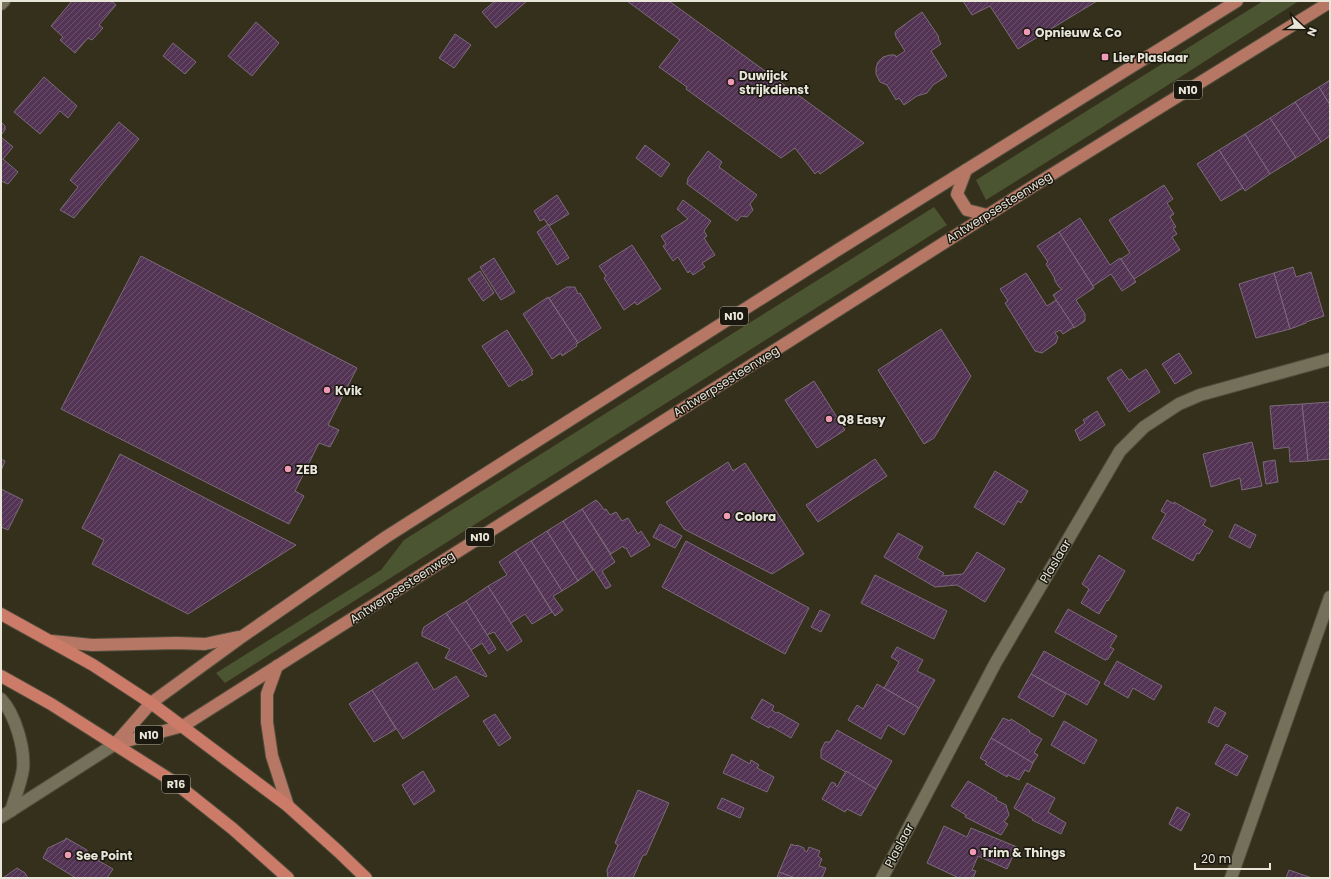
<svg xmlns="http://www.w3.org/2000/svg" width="1331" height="879" font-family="Poppins,sans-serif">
  <defs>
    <pattern id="building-hatch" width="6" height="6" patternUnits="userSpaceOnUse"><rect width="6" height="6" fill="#533454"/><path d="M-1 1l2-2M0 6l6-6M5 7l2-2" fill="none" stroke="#6c516c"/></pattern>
  </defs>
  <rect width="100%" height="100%" fill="#34301c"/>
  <!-- green -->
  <g fill="#4b5531">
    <polygon points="1263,1 1299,1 1090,135 986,200 976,180"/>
    <polygon points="934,207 947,225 225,683 216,673 381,570 404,540"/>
  </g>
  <!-- building -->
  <g fill="url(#building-hatch)" stroke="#7c6a7b">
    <polygon points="72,1 111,1 116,5 99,25 103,28 92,40 88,38 75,53 60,40 63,37 51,26"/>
    <polygon points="495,1 527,1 496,28 482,12"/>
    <polygon points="627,1 669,1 864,143 820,174 818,171 815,174 795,148 781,158 686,89 687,87 659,67 680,40"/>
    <polygon points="963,1 1097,1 1018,49 990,6 972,15"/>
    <polygon points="922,12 939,37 938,38 941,44 931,51 947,76 933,85 927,93 917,96 904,105 899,98 896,100 887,85 880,82 876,74 876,68 878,62 883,57 890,55 895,55 896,57 905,51 896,37 895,33 897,30"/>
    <polygon points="256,22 279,43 252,76 228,56"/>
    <polygon points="455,34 471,45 454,68 439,58"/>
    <polygon points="173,43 196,62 185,74 163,56"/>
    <polygon points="44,77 77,106 68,118 60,111 40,134 14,112"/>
    <polygon points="1330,80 1330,105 1319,87"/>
    <polygon points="1319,87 1330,105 1330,136 1321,142 1295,102"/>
    <polygon points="1295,102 1321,142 1296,158 1270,118"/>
    <polygon points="1270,118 1296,158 1270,174 1245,134"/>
    <polygon points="1,122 5,126 5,130 1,135"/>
    <polygon points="119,122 139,139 74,218 60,210 78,187 70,180"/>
    <polygon points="1245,134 1270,174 1245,191 1219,150"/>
    <polygon points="1,137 13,147 3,159 18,172 8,184 1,181"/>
    <polygon points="645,145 670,164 661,177 636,158"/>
    <polygon points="1219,150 1243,188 1221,201 1197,164"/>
    <polygon points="708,151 722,162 719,167 757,195 750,204 753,210 747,217 741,216 737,221 687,184 688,178"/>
    <polygon points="1164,185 1173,199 1167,203 1174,214 1170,217 1176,227 1173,228 1177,234 1172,237 1180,250 1134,279 1121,259 1130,253 1109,220"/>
    <polygon points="557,195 569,214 549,226 544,219 540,221 534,211"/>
    <polygon points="683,200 711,221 704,231 707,236 704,238 715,255 702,263 705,267 693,275 690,271 688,273 678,257 673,261 663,246 666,244 661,236 688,219 677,209"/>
    <polygon points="1080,218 1110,265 1120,258 1136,282 1122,291 1111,274 1093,286 1059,232"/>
    <polygon points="548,224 569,258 557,265 537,232"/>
    <polygon points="1059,232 1094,288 1076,300 1085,314 1085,321 1074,328 1053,295 1062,289 1059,287 1055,281 1054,277 1046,264 1048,262 1037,246"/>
    <polygon points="632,245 661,289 637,305 635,302 624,310 604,278 606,276 599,266"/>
    <polygon points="141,256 357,368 328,425 339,430 330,447 319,443 295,491 304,496 289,524 61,409"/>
    <polygon points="494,258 515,292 501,300 480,267"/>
    <polygon points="1293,267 1296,277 1311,272 1324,316 1306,322 1306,323 1290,329 1274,273"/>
    <polygon points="480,271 494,293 483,301 468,279"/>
    <polygon points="1026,273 1047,306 1056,300 1074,327 1063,334 1060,330 1055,333 1058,337 1056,343 1042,353 1035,351 1005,303 1008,301 1000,289"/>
    <polygon points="1274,273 1290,329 1256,338 1239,284"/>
    <polygon points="567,287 575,287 578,294 580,293 601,328 578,343 549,298"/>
    <polygon points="548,297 578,343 576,344 577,346 562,356 561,353 552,359 523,314"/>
    <polygon points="941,329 971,376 934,438 924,444 878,370"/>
    <polygon points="507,330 533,371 531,372 533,374 522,381 521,379 509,387 482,346"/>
    <polygon points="1179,353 1192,373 1175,384 1162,364"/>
    <polygon points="1121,369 1129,380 1146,369 1160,392 1129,412 1107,378"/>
    <polygon points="814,381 845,430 817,448 785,400"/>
    <polygon points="1330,402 1330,459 1308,461 1302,404"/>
    <polygon points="1302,404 1308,461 1290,462 1289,447 1274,449 1270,406"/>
    <polygon points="1097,411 1105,425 1080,441 1075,430 1085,423 1083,420"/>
    <polygon points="1252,442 1262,486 1242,490 1240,478 1211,487 1203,454"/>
    <polygon points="120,454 296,545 188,614 92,564 104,540 82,528"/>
    <polygon points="1,459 5,461 1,471"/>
    <polygon points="875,459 887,476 818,522 806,505"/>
    <polygon points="1275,460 1278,482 1266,484 1263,462"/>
    <polygon points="728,462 733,471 745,463 804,554 772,574 684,529 666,502"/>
    <polygon points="995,471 1028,491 1021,503 1018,501 1004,525 974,507"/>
    <polygon points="1,489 23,500 8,530 1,527"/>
    <polygon points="596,500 600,504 604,510 606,509 610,515 616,512 622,521 628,518 638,534 641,531 650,545 631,557 626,548 624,548 623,546 611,554 582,509"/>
    <polygon points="1167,500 1174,504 1174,502 1206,520 1203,525 1213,531 1199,554 1197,553 1193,561 1152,538 1166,514 1161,511"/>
    <polygon points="582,509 615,562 602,571 611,586 606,589 563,521"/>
    <polygon points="563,521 593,570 578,581 547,531"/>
    <polygon points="660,524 682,536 675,548 653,537"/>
    <polygon points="1235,524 1256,535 1250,548 1229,537"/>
    <polygon points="547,531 578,581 562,591 531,541"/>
    <polygon points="898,533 923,547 917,558 944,573 942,576 963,574 977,552 1005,569 985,602 957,585 935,587 884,557"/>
    <polygon points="531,541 562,591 553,596 563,610 555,616 515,551"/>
    <polygon points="686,541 809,608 785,654 662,587"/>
    <polygon points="515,551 552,612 532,624 525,614 511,623 488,586 507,575 499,562"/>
    <polygon points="1099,555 1125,571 1108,601 1107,600 1099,614 1081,603 1089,589 1082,584"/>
    <polygon points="875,575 947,611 934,639 861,603"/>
    <polygon points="488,586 522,641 507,651 494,632 487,635 466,601"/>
    <polygon points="466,601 496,649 489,654 482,643 471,650 446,613"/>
    <polygon points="1068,609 1117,636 1110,647 1114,649 1108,659 1105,660 1055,632"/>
    <polygon points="820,610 830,615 821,632 811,627"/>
    <polygon points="446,613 471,650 487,676 486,677 445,658 450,649 422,636 422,632 424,627"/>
    <polygon points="897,647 923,660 917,671 935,680 919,708 884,688 899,662 891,657"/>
    <polygon points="1044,651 1100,682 1087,705 1031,674"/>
    <polygon points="1117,661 1162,686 1154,700 1133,688 1128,698 1104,684"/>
    <polygon points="417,662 434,690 456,676 469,696 403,739 372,690"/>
    <polygon points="1031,674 1066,694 1053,717 1018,697"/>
    <polygon points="877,684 919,708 904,735 888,725 881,739 848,720 857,705 863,709"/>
    <polygon points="372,690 396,729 374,742 349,704"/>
    <polygon points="762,699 774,706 772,710 776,713 778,712 799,724 791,738 770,726 769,728 751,718"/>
    <polygon points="1215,707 1226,713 1218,727 1208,722"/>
    <polygon points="495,714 511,738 499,746 483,721"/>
    <polygon points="1003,718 1010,721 1011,719 1030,731 1029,732 1042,739 1034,753 1038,755 1033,763 991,738"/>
    <polygon points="1064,721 1097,740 1084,764 1051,745"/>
    <polygon points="837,730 892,761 876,789 821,758 821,750 825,742 830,742"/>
    <polygon points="991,738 1033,763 1029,772 1025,770 1019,780 1008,775 1007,777 985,764 987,762 980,758"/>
    <polygon points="1226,744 1248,756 1237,776 1215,764"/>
    <polygon points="732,754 750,764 751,760 759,765 757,768 774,777 767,792 723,773"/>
    <polygon points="423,771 435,791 414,805 402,785"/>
    <polygon points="846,771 876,789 861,816 847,809 845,812 822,799 831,783 832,782 836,784 835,785 837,787"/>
    <polygon points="968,781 997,798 996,800 1006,805 1009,815 1004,822 1008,824 1001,835 965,817 966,815 951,806"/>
    <polygon points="1027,783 1055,798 1048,812 1066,823 1061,834 1032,820 1033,819 1014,808"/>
    <polygon points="638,790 669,803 646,855 643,855 633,878 608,878 607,870 618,845 615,843"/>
    <polygon points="722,798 744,808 740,818 717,808"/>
    <polygon points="1177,807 1190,814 1181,831 1169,824"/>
    <polygon points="944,826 967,837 971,828 1017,847 1007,869 978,856 972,870 976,871 973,878 959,878 927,863"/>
    <polygon points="66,838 87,850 87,852 99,859 99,861 113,869 107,878 76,878 43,858 48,848 65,840"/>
    <polygon points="791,844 796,846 797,845 804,848 804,850 807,852 809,847 820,851 818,856 822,859 819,866 826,868 822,878 795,878 779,872"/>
    <polygon points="17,868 25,873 28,878 3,878"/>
    <polygon points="1289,870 1312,878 1286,878"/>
    <polygon points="779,872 795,878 777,878"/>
  </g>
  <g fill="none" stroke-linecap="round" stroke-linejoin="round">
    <defs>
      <g id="minor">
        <polyline points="1,4 4,1"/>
        <polyline points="882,878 996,662 1120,451 1144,427 1179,404 1200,395 1330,359"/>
        <polyline points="1231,878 1330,597"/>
      </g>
      <g id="tertiary">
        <path d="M1,699c14,15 24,49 22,70 -2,14 -8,28 -12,42"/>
        <polyline points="1,817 115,744"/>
      </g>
      <g id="primary">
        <polyline points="966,170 957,194 967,210 987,215"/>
        <polyline points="52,641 92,645 177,643 205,644 238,637"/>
        <polyline points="277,666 267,694 267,722 272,756 288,806"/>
        <polyline points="115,744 183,726 1046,178 1330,2"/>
        <polyline points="115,744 151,703 243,636 386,537 836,251 1237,1"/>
      </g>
      <g id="trunk">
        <polyline points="1,614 93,665 151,703 288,806 339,852 366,878"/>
        <polyline points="1,676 51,704 174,782 233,829 288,878"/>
      </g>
    </defs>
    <!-- minor casing -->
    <use href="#minor" stroke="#514d3c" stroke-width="14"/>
    <!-- tertiary casing -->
    <use href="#tertiary" stroke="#514d3c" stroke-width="14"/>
    <!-- primary casing -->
    <use href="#primary" stroke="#514d3c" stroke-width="14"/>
    <!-- trunk casing -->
    <use href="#trunk" stroke="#514d3c" stroke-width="14"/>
    <!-- minor -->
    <use href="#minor" stroke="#75705a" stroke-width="12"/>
    <!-- tertiary -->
    <use href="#tertiary" stroke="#75705a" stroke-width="12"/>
    <!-- primary -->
    <use href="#primary" stroke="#b67864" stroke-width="12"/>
    <!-- trunk -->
    <use href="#trunk" stroke="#cc7b68" stroke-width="12"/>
  </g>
  <!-- markers -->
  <g fill="#f09ab7" stroke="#1a180f" stroke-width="1.5">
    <circle cx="1027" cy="32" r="4"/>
    <rect x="1101" y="53" width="8" height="8" rx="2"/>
    <circle cx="731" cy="82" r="4"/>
    <circle cx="327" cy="390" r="4"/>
    <circle cx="829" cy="419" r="4"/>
    <circle cx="288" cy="469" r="4"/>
    <circle cx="727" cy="516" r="4"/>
    <circle cx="973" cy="852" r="4"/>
    <circle cx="68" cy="855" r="4"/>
  </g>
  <g text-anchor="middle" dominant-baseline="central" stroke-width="3" stroke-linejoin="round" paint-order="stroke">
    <!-- shield labels -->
    <g fill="#1a180f" stroke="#aaa89c" stroke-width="1">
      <rect x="1174" y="81" width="28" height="18" rx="3"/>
      <rect x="720" y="307" width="28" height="18" rx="3"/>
      <rect x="466" y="528" width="28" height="18" rx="3"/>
      <rect x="135" y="726" width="28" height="18" rx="3"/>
      <rect x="162" y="775" width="28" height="18" rx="3"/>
    </g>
    <g font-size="11" font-weight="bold" fill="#e8e5d9">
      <text x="1188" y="90">N10</text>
      <text x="734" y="316">N10</text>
      <text x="480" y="537">N10</text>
      <text x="149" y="735">N10</text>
      <text x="176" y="784">R16</text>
    </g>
    <!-- poi labels -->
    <g font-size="12" font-weight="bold" fill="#e8e5d9" stroke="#1a180f" text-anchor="start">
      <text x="1035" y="32">Opnieuw &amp; Co</text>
      <text x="1113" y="57">Lier Plaslaar</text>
      <text x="739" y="75">Duwijck<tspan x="739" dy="14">strijkdienst</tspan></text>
      <text x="335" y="390">Kvik</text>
      <text x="837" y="419">Q8 Easy</text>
      <text x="296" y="469">ZEB</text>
      <text x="735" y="516">Colora</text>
      <text x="981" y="852">Trim &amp; Things</text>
      <text x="76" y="855">See Point</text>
    </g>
    <!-- street labels -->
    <g font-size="12" fill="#e8e5d9" stroke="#1a180f">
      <text transform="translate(999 207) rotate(-32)">Antwerpsesteenweg</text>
      <text transform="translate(726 381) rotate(-32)">Antwerpsesteenweg</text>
      <text transform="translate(1055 561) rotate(-59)">Plaslaar</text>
      <text transform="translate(402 587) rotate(-33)">Antwerpsesteenweg</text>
      <text transform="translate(899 845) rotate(-62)">Plaslaar</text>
    </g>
  </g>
  <!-- border -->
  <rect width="1331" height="879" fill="none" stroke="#e8e5d9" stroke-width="4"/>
  <!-- north arrow -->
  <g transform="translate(1303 28) rotate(112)" stroke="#1a180f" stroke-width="3" paint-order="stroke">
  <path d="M0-3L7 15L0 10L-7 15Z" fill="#e8e5d9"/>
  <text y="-6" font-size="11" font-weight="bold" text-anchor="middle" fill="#e8e5d9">N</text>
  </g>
  <!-- scale -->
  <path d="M1195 863v6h75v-6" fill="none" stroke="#e8e5d9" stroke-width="2"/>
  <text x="1201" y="863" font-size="12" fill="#e8e5d9" stroke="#1a180f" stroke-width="3" paint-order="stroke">20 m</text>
</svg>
